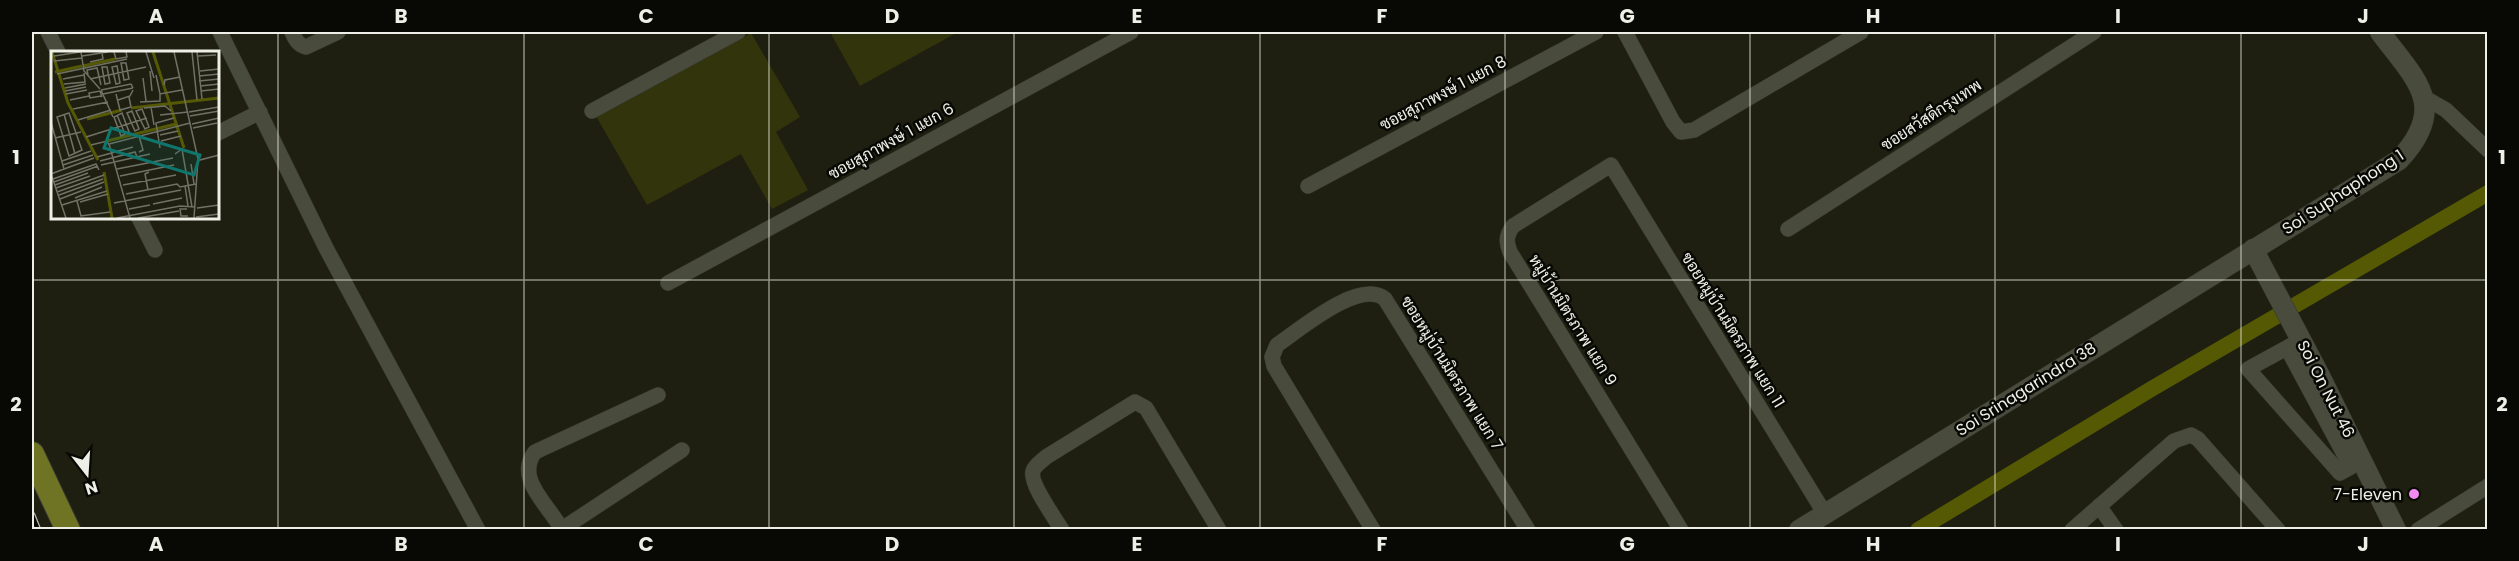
<svg xmlns="http://www.w3.org/2000/svg" width="2519" height="561" font-family="Poppins,Sarabun,sans-serif">
  <rect width="100%" height="100%" fill="#1e1f11"/>
  <!-- green -->
  <g fill="#32350b">
    <polygon points="830,32 958,32 860,86"/>
    <polygon points="751,33 800,117 776,132 808,190 772,209 741,154 647,205 596,116"/>
  </g>
  <g fill="none" stroke-linecap="round" stroke-linejoin="round">
    <!-- canal -->
    <polyline stroke="#555903" stroke-width="16" points="1918,530 2153,388 2488,193"/>
    <defs>
      <g id="minor">
        <polyline points="48,32 58,52"/>
        <polyline points="220,32 326,248 478,530"/>
        <path d="M292,32c3,7 6,13 14,15l32,-15"/>
        <polyline points="1625,32 1673,122 1681,132 1694,130 1861,32"/>
        <polyline points="2425,98 2446,110 2488,150"/>
        <polyline points="592,111 738,32"/>
        <polyline points="218,133 260,112"/>
        <polyline points="1308,186 1596,32"/>
        <polyline points="139,218 155,250"/>
        <polyline points="1788,229 2094,32"/>
        <polyline points="668,283 1131,32"/>
        <polyline points="2287,348 2351,467 2340,473 2248,369 2301,340"/>
        <polyline points="2099,506 2116,530"/>
        <polyline points="562,529 682,450"/>
        <path d="M562,530c-12,-24 -48,-51 -27,-78l123,-57"/>
        <path d="M1062,530c-7,-12 -33,-47 -29,-59 2,-6 9,-10 13,-14l89,-55 11,6 73,122"/>
        <path d="M1373,530l-99,-164 -2,-9 5,-12c22,-15 83,-67 108,-46l143,231"/>
        <path d="M1681,530l-171,-278c-4,-11 -4,-16 3,-26l98,-61 214,349"/>
        <polyline points="2072,530 2174,441 2191,435 2198,439 2278,530"/>
        <polyline points="2418,530 2488,486"/>
      </g>
      <g id="tertiary">
        <polyline points="2253,249 2320,376 2396,530"/>
        <path d="M1799,530l600,-370c51,-54 16,-81 -19,-128"/>
      </g>
      <polyline id="primary" points="32,454 68,530"/>
    </defs>
    <!-- minor casing -->
    <use href="#minor" stroke="#36372f" stroke-width="16"/>
    <!-- tertiary casing -->
    <use href="#tertiary" stroke="#36372f" stroke-width="21"/>
    <!-- primary casing -->
    <use href="#primary" stroke="#36372f" stroke-width="26"/>
    <!-- minor -->
    <use href="#minor" stroke="#494b3c" stroke-width="15"/>
    <!-- tertiary -->
    <use href="#tertiary" stroke="#494b3c" stroke-width="20"/>
    <!-- primary -->
    <use href="#primary" stroke="#6f7324" stroke-width="24"/>
    <defs>
      <polyline id="rail" points="32,515 38,530"/>
    </defs>
    <!-- rail casing -->
    <use href="#rail" stroke="#bbbcb1" stroke-width="7"/>
    <!-- rail -->
    <use href="#rail" stroke="#080904" stroke-width="4.5" stroke-dasharray="14" stroke-linecap="butt"/>
  </g>
  <!-- grid -->
  <path fill="none" stroke="#eeefe6" stroke-width="1.5" stroke-opacity="0.55" d="M278,32v498M524,32v498M769,32v498M1014,32v498M1260,32v498M1505,32v498M1750,32v498M1995,32v498M2241,32v498M32,280h2456"/>
  <!-- markers -->
  <circle fill="#f489f0" stroke="#080904" stroke-width="2" cx="2414" cy="494" r="6"/>
  <g text-anchor="middle" dominant-baseline="central" stroke-width="5" stroke-linejoin="round" paint-order="stroke">
    <!-- street labels -->
    <g font-size="16" fill="#eeefe6" stroke="#080904">
      <text transform="translate(1443 93) rotate(-28)">ซอยสุภาพงษ์ 1 แยก 8</text>
      <text transform="translate(1931 115) rotate(-33)">ซอยสวัสดีกรุงเทพ</text>
      <text transform="translate(891 141) rotate(-29)">ซอยสุภาพงษ์ 1 แยก 6</text>
      <text transform="translate(2343 192) rotate(-33)">Soi Suphaphong 1</text>
      <text transform="translate(1573 320) rotate(58)">หมู่บ้านมิตรภาพ แยก 9</text>
      <text transform="translate(1733 330) rotate(58)">ซอยหมู่บ้านมิตรภาพ แยก 11</text>
      <text transform="translate(1452 373) rotate(58)">ซอยหมู่บ้านมิตรภาพ แยก 7</text>
      <text transform="translate(2026 389) rotate(-32)">Soi Srinagarindra 38</text>
      <text transform="translate(2326 389) rotate(63)">Soi On Nut 46</text>
    </g>
    <!-- poi labels -->
    <g font-size="16" fill="#eeefe6" stroke="#080904" text-anchor="end">
      <text x="2402" y="494">7-Eleven</text>
    </g>
  </g>
  <!-- overview -->
  <g transform="translate(51 51)">
    <rect width="168" height="168" fill="#1e1f11"/>
    <path fill="none" stroke="#555903" stroke-width="3" d="M1,1l16,51 30,57M102,1l31,96M32,15l32,-7M4,21l27,-6M80,57l88,-10M36,68l35,-9M56,90l69,-17M53,121l8,46"/>
    <path fill="none" stroke="#717266" stroke-width="1.5" d="M30,1l3,19 16,18M63,1l2,7 11,-2 -1,-5M95,1l8,26M123,1l24,107 -4,59M141,1l5,48M146,1l5,47M3,5l26,-4M31,5l26,-4M147,5l18,-1M3,10l28,-3M39,11l13,-3 -1,-6M70,12h5l3,16 -5,1zM66,15l3,17 -4,1 -4,-17zM51,16h5l3,16 -5,1zM99,20l2,20M149,20l19,-2M6,23l70,-15M37,24l-1,-5 10,-2 4,17M105,24l4,19 22,-4M148,25l20,-2M92,27l3,23M12,28l21,-4M39,28l56,-12M148,30l20,-2M13,33l21,-2 -1,-9M113,34l1,-5 15,-3M149,35l19,-2M14,37l21,-4M50,39l12,27M50,39l30,-6 2,4M14,40l21,-4M150,40l18,-2M15,43l21,-4M52,43l30,-6M65,43l4,16 11,-3 -2,-10M50,45l-11,2 -1,-5 11,-2 2,6M19,49l19,-4M67,49l12,-4 3,-6M89,51l20,-1v-7M100,56l3,18M93,57l21,-2 6,5M22,58l35,-7M91,58l7,18 -4,2 -9,-18zM81,60l7,18 -4,2 -8,-18zM138,61l30,-5M18,62l13,37 -13,6 -12,-39zM71,62l7,19 -8,4 -7,-19zM13,63l11,40M66,64l8,19M109,64l28,-3M139,65l29,-5M27,69l33,-10M0,71l13,47 -13,5 15,44M141,73l27,-6M142,77l24,-5M109,84l18,-4M35,86l61,-19M4,87l26,-6M110,90l20,-5M40,94l16,-4 2,4M109,97l-4,-25 18,-5M88,101l4,-2 -4,-14M124,103l7,-5 10,58M46,106l36,-10M149,109l19,-5M11,110l29,-10M49,110l35,-9 2,5M140,113l3,20M12,114l30,-10M50,114l49,-11M13,118l30,-11M66,118l56,-11M69,125l54,-11M2,128l43,-15 3,6M3,131l44,-16M4,134l33,-12M72,134l53,-10M134,135l3,20M5,137l34,-12M97,139l-3,-16 4,-2M6,141l47,-17M75,143l51,-10 3,3 16,-3M8,144l44,-16M24,147l27,-11M9,148l44,-17M26,150l4,15 29,-4M29,151l28,-8M63,152l67,-13M102,153l29,-6M11,154l45,-14M146,157l22,-3M78,158l21,-4M136,158h-7l1,7h7M145,166l23,-3M66,167l63,-12 15,1M79,167l-21,-74 81,-21M87,167l41,-7"/>
    <path fill="#0f766e" fill-opacity="0.15" stroke="#0f766e" stroke-width="3" d="M60,77l89,27 -6,20 -90,-27z"/>
    <rect width="168" height="168" fill="none" stroke="#eeefe6" stroke-width="3"/>
  </g>
  <!-- border -->
  <rect width="2519" height="561" fill="none" stroke="#080904" stroke-width="66"/>
  <!-- north arrow -->
  <g transform="translate(87 474) rotate(163)" stroke="#080904" stroke-width="4.5" paint-order="stroke">
  <path d="M0-4.5L10 22L0 15L-10 22Z" fill="#eeefe6"/>
  <text y="-9" font-size="16" font-weight="bold" text-anchor="middle" fill="#eeefe6">N</text>
  </g>
  <rect x="33" y="33" width="2453" height="495" fill="none" stroke="#eeefe6" stroke-width="2"/>
  <g font-size="20" text-anchor="middle" font-weight="bold" fill="#eeefe6">
    <text x="156" y="23">A</text>
    <text x="401" y="23">B</text>
    <text x="646" y="23">C</text>
    <text x="892" y="23">D</text>
    <text x="1137" y="23">E</text>
    <text x="1382" y="23">F</text>
    <text x="1627" y="23">G</text>
    <text x="1873" y="23">H</text>
    <text x="2118" y="23">I</text>
    <text x="2363" y="23">J</text>
    <text x="16" y="164">1</text>
    <text x="2502" y="164">1</text>
    <text x="16" y="411">2</text>
    <text x="2502" y="411">2</text>
    <text x="156" y="551">A</text>
    <text x="401" y="551">B</text>
    <text x="646" y="551">C</text>
    <text x="892" y="551">D</text>
    <text x="1137" y="551">E</text>
    <text x="1382" y="551">F</text>
    <text x="1627" y="551">G</text>
    <text x="1873" y="551">H</text>
    <text x="2118" y="551">I</text>
    <text x="2363" y="551">J</text>
  </g>
</svg>
